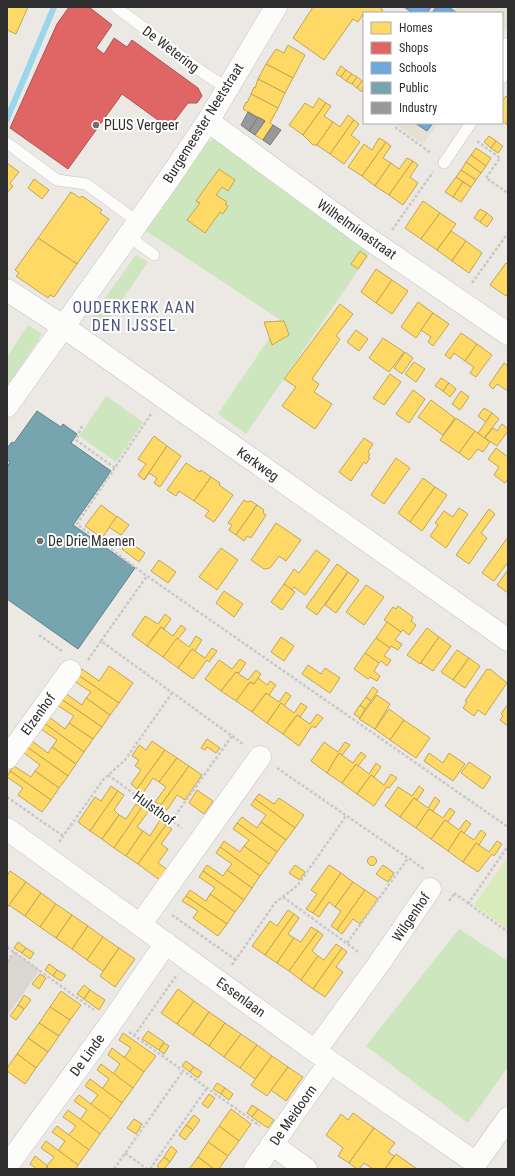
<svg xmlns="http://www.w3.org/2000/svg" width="515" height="1176" font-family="'Roboto Condensed',sans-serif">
  <rect width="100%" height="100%" fill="#ece8e4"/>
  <!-- education -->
  <g fill="#e6e0d3">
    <polygon points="401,7 508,7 508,26 502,35 502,13 410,13"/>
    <polygon points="394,123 438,123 423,144"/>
  </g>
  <!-- green -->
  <g fill="#cee6be">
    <polygon points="216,137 372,250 246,434 218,414 270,337 279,319 146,231 206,143"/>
    <polygon points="136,255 148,262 104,326 90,319"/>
    <polygon points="28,325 42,334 7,388 7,357"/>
    <polygon points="106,396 143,422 116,462 79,436"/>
    <polygon points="459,929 508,961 508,1067 468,1123 366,1046"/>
  </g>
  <!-- pitch -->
  <polygon fill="#d9eabb" points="508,857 508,929 474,905"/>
  <!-- plaza -->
  <polygon fill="#dad6d2" points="14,952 40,970 7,1016 7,962"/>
  <!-- homes -->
  <g fill="#ffd966" stroke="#c0a655">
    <polygon points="7,7 28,7 16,34 7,30"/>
    <polygon points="313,7 379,7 383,10 380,13 364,13 358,22 353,19 324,60 293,38"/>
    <polygon points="288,45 305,55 293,78 266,64 276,49 284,53"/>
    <polygon points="266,64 293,78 285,93 258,79"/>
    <polygon points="341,66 346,70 341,77 336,74"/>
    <polygon points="346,70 352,74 346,81 341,77"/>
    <polygon points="352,74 357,77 352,84 346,81"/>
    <polygon points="357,77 362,81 357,88 352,84"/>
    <polygon points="258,79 285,93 278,108 251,94 254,87 255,88"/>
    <polygon points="362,81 364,82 362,92 357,88"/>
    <polygon points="251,94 278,108 270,123 273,125 263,140 255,135 265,121 243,109 246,102 247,103"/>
    <polygon points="506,96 508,98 507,125 502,121 502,101"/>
    <polygon points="319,98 326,103 303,135 289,125 305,103 313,108"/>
    <polygon points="326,103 331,106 324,116 333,122 317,145 313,145 303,135"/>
    <polygon points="348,115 354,120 330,154 317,145 333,122 340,127"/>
    <polygon points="354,120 359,124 351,135 360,142 344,164 330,154"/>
    <polygon points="489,136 496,141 491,148 484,142"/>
    <polygon points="379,138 386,142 362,176 348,167 364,144 372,150"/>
    <polygon points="496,141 503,146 498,153 491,148"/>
    <polygon points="386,142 391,146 383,158 391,163 375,186 362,176"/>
    <polygon points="476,148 491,158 486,166 471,155"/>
    <polygon points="471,155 486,166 481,173 466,162"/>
    <polygon points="407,158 413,161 389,195 375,186 391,163 399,169"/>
    <polygon points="413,161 418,165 410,177 418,183 403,205 389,195"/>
    <polygon points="466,162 481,173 476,180 461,170"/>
    <polygon points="7,163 19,172 10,183 13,186 7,193"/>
    <polygon points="219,169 235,180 228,191 222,187 216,195 227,202 225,204 228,206 223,214 220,212 205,233 187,220 200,203 196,201"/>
    <polygon points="461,170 476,180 471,187 456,177"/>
    <polygon points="456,177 463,182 453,197 445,192"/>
    <polygon points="34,179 49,190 42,199 28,188"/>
    <polygon points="463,182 471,187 461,202 453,197"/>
    <polygon points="71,192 80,198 82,196 102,210 100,213 109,219 77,264 38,238"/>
    <polygon points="423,201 440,213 421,239 405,228"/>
    <polygon points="480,209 487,213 480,222 474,218"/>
    <polygon points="440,213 456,224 437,250 421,239"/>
    <polygon points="487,213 493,218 487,227 480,222"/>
    <polygon points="451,231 466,241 452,261 437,250"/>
    <polygon points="38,238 77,264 54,297 50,295 48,298 16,276 19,273 15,270"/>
    <polygon points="466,241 482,253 469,273 452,261"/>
    <polygon points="360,251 367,256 358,269 351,264"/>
    <polygon points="506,263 508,264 508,293 506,296 490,285"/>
    <polygon points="376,269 392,280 376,303 361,292"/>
    <polygon points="392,280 408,291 392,314 376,303"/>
    <polygon points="418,302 433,313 416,338 401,327"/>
    <polygon points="340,304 353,314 336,336 340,339 312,379 319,384 314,392 332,404 315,429 282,406 296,387 284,379"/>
    <polygon points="433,313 449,324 433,346 428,342 431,337 421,330"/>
    <polygon points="284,321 289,335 272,345 264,322"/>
    <polygon points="356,330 368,339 359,351 347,342"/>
    <polygon points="461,333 477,344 465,361 454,353 450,359 445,355"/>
    <polygon points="383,338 404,352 389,372 369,358"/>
    <polygon points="477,344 492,355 476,377 470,373 474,367 465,361"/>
    <polygon points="405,352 413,358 402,374 394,368"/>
    <polygon points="414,362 425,369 416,382 405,374"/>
    <polygon points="504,363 508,366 508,391 497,384 493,389 489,385"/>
    <polygon points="390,374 401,382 384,405 373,398"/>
    <polygon points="441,378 449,383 443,391 435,386"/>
    <polygon points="449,383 456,389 450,397 443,391"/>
    <polygon points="413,390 425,399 409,423 396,414"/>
    <polygon points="461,391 469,397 460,410 452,404"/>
    <polygon points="431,400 455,418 443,435 418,417"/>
    <polygon points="484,408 492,413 486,422 478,416"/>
    <polygon points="492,413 499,419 484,438 478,433"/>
    <polygon points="456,418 475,431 459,453 440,440"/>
    <polygon points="502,424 508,429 508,431 497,446 485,438 493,428 497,431"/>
    <polygon points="475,431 490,442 483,452 478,449 469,460 459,453"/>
    <polygon points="154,436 167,446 144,480 138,475 146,464 138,459"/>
    <polygon points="364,438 373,444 368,452 370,454 368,457 370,458 366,464 364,462 351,481 339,472"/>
    <polygon points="167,446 181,456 160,487 154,483 157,478 149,473 144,480"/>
    <polygon points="496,448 508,457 508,479 505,483 494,475 499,467 488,459"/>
    <polygon points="396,458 410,468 384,504 371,495"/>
    <polygon points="186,463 200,472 201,470 211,477 194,501 179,491 176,496 167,490"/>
    <polygon points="211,477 220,483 219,485 233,495 214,522 205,516 209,511 194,501"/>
    <polygon points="423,478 435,487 410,522 398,513"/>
    <polygon points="435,487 447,495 422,531 410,522"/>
    <polygon points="244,500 247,502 251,501 257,505 236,535 229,530 232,525 228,523"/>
    <polygon points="101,505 117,517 102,538 85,526"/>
    <polygon points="257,505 264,510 263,513 266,515 251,538 247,536 244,541 236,535"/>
    <polygon points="459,508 468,514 446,548 430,536 438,525 435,523 444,511 453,517"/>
    <polygon points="489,509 495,514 481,533 487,538 469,564 456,555"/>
    <polygon points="117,516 129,525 121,535 109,527"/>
    <polygon points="276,523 301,540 286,561 279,556 270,568 264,569 251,560"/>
    <polygon points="508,537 508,562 494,581 482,573"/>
    <polygon points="128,541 145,553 139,562 122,549"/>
    <polygon points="221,548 238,560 217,590 199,577"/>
    <polygon points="316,550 330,560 305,595 294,587 292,590 284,584 294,569 299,573"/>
    <polygon points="159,560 176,572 168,583 151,571"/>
    <polygon points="337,564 348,572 317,615 306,607"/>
    <polygon points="508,570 508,593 497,585"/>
    <polygon points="348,572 359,580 336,613 325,605"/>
    <polygon points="284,584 295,592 282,610 271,602"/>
    <polygon points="366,585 384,597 364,625 346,612"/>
    <polygon points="224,591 243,604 234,617 216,603"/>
    <polygon points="398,606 413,617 411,621 416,625 409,635 403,630 401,632 384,620 393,607 396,609"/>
    <polygon points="165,614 171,619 164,629 161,627 147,646 132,635 145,616 158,624"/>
    <polygon points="387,622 401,632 395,640 402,644 398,650 391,646 390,648 376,638"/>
    <polygon points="181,625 186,629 163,657 147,646 161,627 173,636"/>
    <polygon points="427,628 439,637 420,664 407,655"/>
    <polygon points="196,636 202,640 195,651 192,649 178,668 163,657 177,638 189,647"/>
    <polygon points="281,637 294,646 284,661 271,652"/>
    <polygon points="439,637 451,646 433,671 421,663 420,664"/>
    <polygon points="376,638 390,648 384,656 391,660 387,666 381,661 379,663 365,653"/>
    <polygon points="212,648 217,651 209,662 207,660 193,679 178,668 192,649 205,658"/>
    <polygon points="457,650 469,658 453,680 441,672"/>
    <polygon points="365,653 379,663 374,671 380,676 377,681 370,677 368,679 354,669"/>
    <polygon points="469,658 480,666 465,688 453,680"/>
    <polygon points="240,659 246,663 239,673 236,672 221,691 205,679 219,660 232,669"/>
    <polygon points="308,665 321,674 325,668 340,678 330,693 302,674"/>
    <polygon points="109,666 133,683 119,703 78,675 82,669 99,681"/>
    <polygon points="487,669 489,670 490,669 507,683 485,715 478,710 474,716 463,708 467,702 465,701"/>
    <polygon points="256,670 261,674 254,684 250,682 236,701 221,691 236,672 248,680"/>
    <polygon points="78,675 119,703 110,715 86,698 91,692 74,681"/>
    <polygon points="258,678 267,685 270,681 276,685 269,695 266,693 252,712 236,701 250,682 254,684"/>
    <polygon points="373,687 378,691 371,701 366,697"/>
    <polygon points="286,692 291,696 284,706 281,703 267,723 252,712 266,693 279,702"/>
    <polygon points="65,693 82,705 86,698 110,715 102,727 61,699"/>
    <polygon points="377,695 390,704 375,729 359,719"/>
    <polygon points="366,697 371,701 365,709 360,705"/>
    <polygon points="61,699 102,727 93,739 69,723 74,716 57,705"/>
    <polygon points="281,703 294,713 301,703 307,707 300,717 297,715 283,734 267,723"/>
    <polygon points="508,704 508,726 500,720 503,716 501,714"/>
    <polygon points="360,705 365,709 360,718 354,714"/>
    <polygon points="389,709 404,720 390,740 375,729"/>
    <polygon points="317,714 323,718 315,728 312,726 299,746 283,734 297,715 310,724"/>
    <polygon points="49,717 65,729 69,723 93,739 84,752 44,723"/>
    <polygon points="404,720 430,738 416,758 390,740"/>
    <polygon points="44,723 84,752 76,764 52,747 57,740 41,729"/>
    <polygon points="207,739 220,748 216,753 207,747 205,750 201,748"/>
    <polygon points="32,741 48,753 52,747 76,764 68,776 27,747"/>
    <polygon points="152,741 165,750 137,789 131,784 141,770 135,766 139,760 132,756 139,745 146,750"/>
    <polygon points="324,742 338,752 345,742 350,745 342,755 339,753 327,773 311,761"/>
    <polygon points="27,747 68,776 59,788 35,771 40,765 24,753"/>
    <polygon points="165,750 177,758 159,782 153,778 143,793 137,789"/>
    <polygon points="361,752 366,756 358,766 356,764 342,783 327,773 339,753 353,763"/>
    <polygon points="429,753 443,763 449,753 465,764 453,781 424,761"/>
    <polygon points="177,758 189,766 161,805 155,802 166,787 159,782"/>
    <polygon points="469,762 491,777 483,789 461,773"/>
    <polygon points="376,763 381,767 374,777 371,775 357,794 342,783 356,764 369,774"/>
    <polygon points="14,766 31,777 35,771 59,788 51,800 10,771"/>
    <polygon points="189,766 202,775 185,800 177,795 167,810 161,805"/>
    <polygon points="10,771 51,800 42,812 18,795 23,788 7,777"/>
    <polygon points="391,774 397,778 389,788 387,787 374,806 357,794 371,775 384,785"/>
    <polygon points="111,786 118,791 90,831 78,822 95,797 101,801"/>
    <polygon points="419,786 424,790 417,800 414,798 400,817 385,806 398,787 412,796"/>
    <polygon points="197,790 213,801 204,814 189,803"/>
    <polygon points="118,791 124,795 114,810 119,815 102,839 90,831"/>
    <polygon points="259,794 274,804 279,798 304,815 295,828 255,799"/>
    <polygon points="435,797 440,801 433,811 429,809 416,828 400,817 414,798 428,808"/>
    <polygon points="255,799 295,828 286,840 261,822 266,815 251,805"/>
    <polygon points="136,804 142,808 114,848 102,839 119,815 126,819"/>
    <polygon points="142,807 148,812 137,827 143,831 126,856 114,848"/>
    <polygon points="450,808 455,812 448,822 445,820 431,839 416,828 429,809 443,818"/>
    <polygon points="242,817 257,828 261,822 286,840 277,852 237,823"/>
    <polygon points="160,820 166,825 138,864 126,856 143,831 150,836"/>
    <polygon points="445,820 459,830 466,820 471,824 464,833 461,831 448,851 431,839"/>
    <polygon points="237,823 277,852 269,864 244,846 249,840 233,829"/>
    <polygon points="166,825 172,829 161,844 168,849 158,863 168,870 161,881 138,864"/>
    <polygon points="481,830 486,834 479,845 476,843 463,862 448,851 461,831 474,840"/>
    <polygon points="224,841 240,852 244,846 269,864 260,876 220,847"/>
    <polygon points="497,841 502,844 494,856 492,854 478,872 463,862 476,843 489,852"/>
    <polygon points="220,847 260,876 252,888 227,870 232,864 216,853"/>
    <circle cx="372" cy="861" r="4.5"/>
    <polygon points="207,865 223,876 227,870 252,888 244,900 203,871"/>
    <polygon points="295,865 305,872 300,880 289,873"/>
    <polygon points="329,865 341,873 313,913 306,909 317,894 311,890"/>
    <polygon points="383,865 394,873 388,882 376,874"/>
    <polygon points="10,871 26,882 7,908 7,876"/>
    <polygon points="203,871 244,900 235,912 210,894 215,888 199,877"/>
    <polygon points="341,873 353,882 335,907 329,902 319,917 313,913"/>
    <polygon points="26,882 41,893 25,916 9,905"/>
    <polygon points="353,882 365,890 337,930 331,926 341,911 335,907"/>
    <polygon points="190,890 206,901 210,894 235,912 227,924 186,896"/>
    <polygon points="365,890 378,899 360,924 353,919 342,934 337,930"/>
    <polygon points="41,893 56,904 40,927 25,916"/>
    <polygon points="186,896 227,924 218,936 193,918 198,911 182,901"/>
    <polygon points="56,904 72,915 56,938 40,927"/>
    <polygon points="288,910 294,914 265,955 252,946 270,921 277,926"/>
    <polygon points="294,914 299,918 288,934 294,938 277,963 265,955"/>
    <polygon points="72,915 88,926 72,949 56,938"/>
    <polygon points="88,926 103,937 87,960 72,949"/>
    <polygon points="311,927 318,931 289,971 277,963 294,938 301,942"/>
    <polygon points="318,931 323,935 312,951 318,956 301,980 289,971"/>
    <polygon points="103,937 119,948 103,971 87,960"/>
    <polygon points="18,942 26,948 22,953 14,948"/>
    <polygon points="336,944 342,948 313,989 301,980 318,956 324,960"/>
    <polygon points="26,948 34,953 30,959 22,953"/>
    <polygon points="119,948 135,959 115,987 100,976"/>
    <polygon points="342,948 347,952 336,967 343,972 325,997 313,989"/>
    <polygon points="49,964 57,970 53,976 45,970"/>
    <polygon points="57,970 66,975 61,981 53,976"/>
    <polygon points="40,974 46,978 39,989 32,984"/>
    <polygon points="84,985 90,990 84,999 77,994"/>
    <polygon points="178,989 194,1001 177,1024 161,1013"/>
    <polygon points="90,990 105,1000 99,1010 84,999"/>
    <polygon points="61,991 81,1005 70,1020 50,1007"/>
    <polygon points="24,995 31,1000 24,1009 18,1005"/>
    <polygon points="194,1001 209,1012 193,1035 177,1024"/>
    <polygon points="18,1005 24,1009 16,1020 10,1016"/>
    <polygon points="50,1007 70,1020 59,1036 39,1023"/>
    <polygon points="209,1012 225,1023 209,1046 193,1035"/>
    <polygon points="39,1023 59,1036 48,1052 28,1038"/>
    <polygon points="225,1023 241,1034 224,1057 209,1046"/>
    <polygon points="148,1031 164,1042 159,1050 142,1039"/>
    <polygon points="123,1033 156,1056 144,1072 124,1058 131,1048 119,1040"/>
    <polygon points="241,1034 257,1045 240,1068 224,1057"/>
    <polygon points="28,1038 48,1052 36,1068 17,1054"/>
    <polygon points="164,1043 169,1046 164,1054 159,1050"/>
    <polygon points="257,1045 272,1056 255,1079 240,1068"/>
    <polygon points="112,1048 144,1072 133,1088 113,1074 120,1064 108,1055"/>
    <polygon points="17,1054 36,1068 25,1084 7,1071 7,1068"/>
    <polygon points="272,1056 288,1067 267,1096 251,1085"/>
    <polygon points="186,1061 194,1067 190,1072 182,1066"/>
    <polygon points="101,1064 133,1088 122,1103 102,1089 109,1079 97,1070"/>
    <polygon points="194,1067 202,1072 198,1078 190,1072"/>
    <polygon points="288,1067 303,1077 286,1101 271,1090"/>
    <polygon points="90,1079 122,1103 111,1119 90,1105 98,1095 85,1086"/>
    <polygon points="217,1083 225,1088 221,1094 213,1089"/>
    <polygon points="225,1088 233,1094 229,1100 221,1094"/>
    <polygon points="209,1094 215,1098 208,1108 202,1104"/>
    <polygon points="79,1095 111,1119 100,1134 80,1120 87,1110 74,1101"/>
    <polygon points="252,1105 258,1109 252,1117 247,1113"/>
    <polygon points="231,1109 251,1124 239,1141 219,1126"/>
    <polygon points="258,1109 274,1120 268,1128 252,1117"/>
    <polygon points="68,1110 100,1134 89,1150 68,1136 76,1126 63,1117"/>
    <polygon points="353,1113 374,1128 349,1163 338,1156 343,1148 326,1135 341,1114 348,1120"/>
    <polygon points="194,1115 200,1120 193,1130 186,1125"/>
    <polygon points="134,1119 142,1124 136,1134 127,1128"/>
    <polygon points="186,1125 193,1130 185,1140 179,1135"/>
    <polygon points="57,1126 89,1150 78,1165 58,1151 65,1141 52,1132"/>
    <polygon points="219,1126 239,1141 228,1156 208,1142"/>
    <polygon points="374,1128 395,1143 388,1152 394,1156 385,1169 373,1169 364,1163 359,1169 357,1169 349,1163"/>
    <polygon points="46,1141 78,1165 76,1169 49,1169 46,1167 54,1157 41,1148"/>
    <polygon points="208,1142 228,1156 219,1169 214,1169 198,1157"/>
    <polygon points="171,1146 177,1151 170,1162 164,1157"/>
    <polygon points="396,1154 417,1169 385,1169"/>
    <polygon points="35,1156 48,1166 46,1167 49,1169 37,1169 30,1164"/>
    <polygon points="164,1157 170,1162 164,1169 160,1169 157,1166"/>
    <polygon points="198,1157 214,1169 189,1169"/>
  </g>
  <!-- shops -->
  <polygon fill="#e06666" stroke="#ab5555" points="69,7 89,7 112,25 96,48 104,54 114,38 127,47 132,40 198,88 202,96 197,103 188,103 169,128 122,94 68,169 10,128 57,24"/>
  <!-- schools -->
  <g fill="#6fa8dc" stroke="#5c83a8">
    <polygon points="404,7 431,7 427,13 413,13"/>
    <polygon points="436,7 449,7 457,13 432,13"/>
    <polygon points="415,123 433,123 427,131"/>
  </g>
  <!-- public -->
  <polygon fill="#76a5af" stroke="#608188" points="37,411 61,427 63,424 77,434 71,443 111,471 73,525 135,568 78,649 7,599 7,467 10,462 7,460 7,448 12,442 14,443"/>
  <!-- industry -->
  <g fill="#999" stroke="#797979">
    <polygon points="248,112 258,118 249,131 241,125"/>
    <polygon points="258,117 265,121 255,135 249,131"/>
    <polygon points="273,125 281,130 270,145 263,140"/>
  </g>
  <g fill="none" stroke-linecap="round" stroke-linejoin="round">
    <!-- stream -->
    <polyline stroke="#99d6ec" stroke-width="6" points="7,119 54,7"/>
    <defs>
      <g id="lane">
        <polyline points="116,7 202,72 227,88"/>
        <polyline points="502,78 506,72"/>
        <polyline points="7,143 57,180 86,184 138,222"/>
        <polyline points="444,163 471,123"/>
        <polyline points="128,236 154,255"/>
      </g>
      <g id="street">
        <polyline points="502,58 508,49"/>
        <polyline points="208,121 366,237 508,334"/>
        <polyline points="7,290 64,327"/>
        <polyline points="7,758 70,671"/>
        <polyline points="7,829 333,1064 476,1163"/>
        <polyline points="140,925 260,757"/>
        <polyline points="315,1051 378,965 430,889"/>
        <polyline points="272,1144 306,1169"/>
        <polyline points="476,1163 508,1118"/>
        <polyline points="7,1166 111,1023 166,943"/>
        <polyline points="255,1169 330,1062"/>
      </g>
      <g id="secondary">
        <polyline points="64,327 508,640"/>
        <polyline points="7,406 168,180 208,121 276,7"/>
      </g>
    </defs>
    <!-- lane casing -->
    <use href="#lane" stroke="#c5c4c5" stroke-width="12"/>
    <!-- street casing -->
    <use href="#street" stroke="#c5c4c5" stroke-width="23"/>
    <!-- secondary casing -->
    <use href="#secondary" stroke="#c5c4c5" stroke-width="23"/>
    <!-- path -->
    <g stroke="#c9c9c8" stroke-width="2.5" stroke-dasharray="3 2" stroke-linecap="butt">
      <polyline points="395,127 431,153"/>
      <polyline points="477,141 500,158 486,178 508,193"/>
      <polyline points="392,230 433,172"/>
      <polyline points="472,283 508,233"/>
      <polyline points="151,414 77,524 147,576 508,827"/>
      <polyline points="82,426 76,440 115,468"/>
      <polyline points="39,635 62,651"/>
      <polyline points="101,641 147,576"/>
      <polyline points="88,660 101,641 243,744"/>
      <polyline points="277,768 424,869"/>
      <polyline points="108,775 182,828"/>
      <polyline points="7,797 63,836"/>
      <polyline points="172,820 232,736"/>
      <polyline points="59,842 103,780 125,760 172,693"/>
      <polyline points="454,893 508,932"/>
      <polyline points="283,897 360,953"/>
      <polyline points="449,901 455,893"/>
      <polyline points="468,904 508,846"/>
      <polyline points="172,915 236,960"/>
      <polyline points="347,943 408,858"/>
      <polyline points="7,947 94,1010"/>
      <polyline points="7,962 14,952"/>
      <polyline points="232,965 275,903 298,885 346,816"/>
      <polyline points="129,1032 260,1126"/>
      <polyline points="134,1036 176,976"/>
      <polyline points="125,1153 147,1169"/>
      <polyline points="114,1169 183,1071"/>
      <polyline points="150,1169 207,1088"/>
    </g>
    <!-- lane -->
    <use href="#lane" stroke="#fcfcfb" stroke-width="11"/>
    <!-- street -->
    <use href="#street" stroke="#fcfcfb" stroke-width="22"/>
    <!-- secondary -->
    <use href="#secondary" stroke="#fcfcfb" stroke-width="22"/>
  </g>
  <!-- markers -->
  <g fill="#706f6e" stroke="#fff" stroke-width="1.5">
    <circle cx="96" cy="125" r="4"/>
    <circle cx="40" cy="541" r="4"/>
  </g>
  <g text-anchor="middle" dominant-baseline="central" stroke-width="4" stroke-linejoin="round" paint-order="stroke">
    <!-- street labels -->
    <g font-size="14" fill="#2e2e2e" stroke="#fff">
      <text transform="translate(171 49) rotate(37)">De Wetering</text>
      <text transform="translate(203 123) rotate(-58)">Burgemeester Neetstraat</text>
      <text transform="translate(357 229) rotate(35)">Wilhelminastraat</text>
      <text transform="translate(258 464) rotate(35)">Kerkweg</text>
      <text transform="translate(38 714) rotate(-54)">Elzenhof</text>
      <text transform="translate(154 808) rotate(36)">Hulsthof</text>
      <text transform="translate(411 917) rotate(-56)">Wilgenhof</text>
      <text transform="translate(241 997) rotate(36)">Essenlaan</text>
      <text transform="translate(87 1055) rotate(-54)">De Linde</text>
      <text transform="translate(293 1115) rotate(-55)">De Meidoorn</text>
    </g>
    <!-- poi labels -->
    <g font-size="14" fill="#2e2e2e" stroke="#fff" text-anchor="start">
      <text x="104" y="125">PLUS Vergeer</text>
      <text x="48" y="541">De Drie Maenen</text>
    </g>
    <!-- quarter labels -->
    <g font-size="16" letter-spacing="1" fill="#4d5680" stroke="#fff">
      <text x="134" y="307">OUDERKERK AAN<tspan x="134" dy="18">DEN IJSSEL</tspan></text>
    </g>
  </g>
  <!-- border -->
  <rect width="515" height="1176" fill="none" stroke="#2e2e2e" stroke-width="16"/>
  <!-- legend -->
  <rect x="363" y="12" width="140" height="112" fill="#ffffff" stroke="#ababab"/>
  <rect x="371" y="22" width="20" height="12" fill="#ffd966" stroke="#ababab"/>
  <text x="399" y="32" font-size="12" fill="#2e2e2e">Homes</text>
  <rect x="371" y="42" width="20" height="12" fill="#e06666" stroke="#ababab"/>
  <text x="399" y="52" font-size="12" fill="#2e2e2e">Shops</text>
  <rect x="371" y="62" width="20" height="12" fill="#6fa8dc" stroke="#ababab"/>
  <text x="399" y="72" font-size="12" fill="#2e2e2e">Schools</text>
  <rect x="371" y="82" width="20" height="12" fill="#76a5af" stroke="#ababab"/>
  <text x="399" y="92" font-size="12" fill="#2e2e2e">Public</text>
  <rect x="371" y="102" width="20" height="12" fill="#999999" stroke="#ababab"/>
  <text x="399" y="112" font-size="12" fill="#2e2e2e">Industry</text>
</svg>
